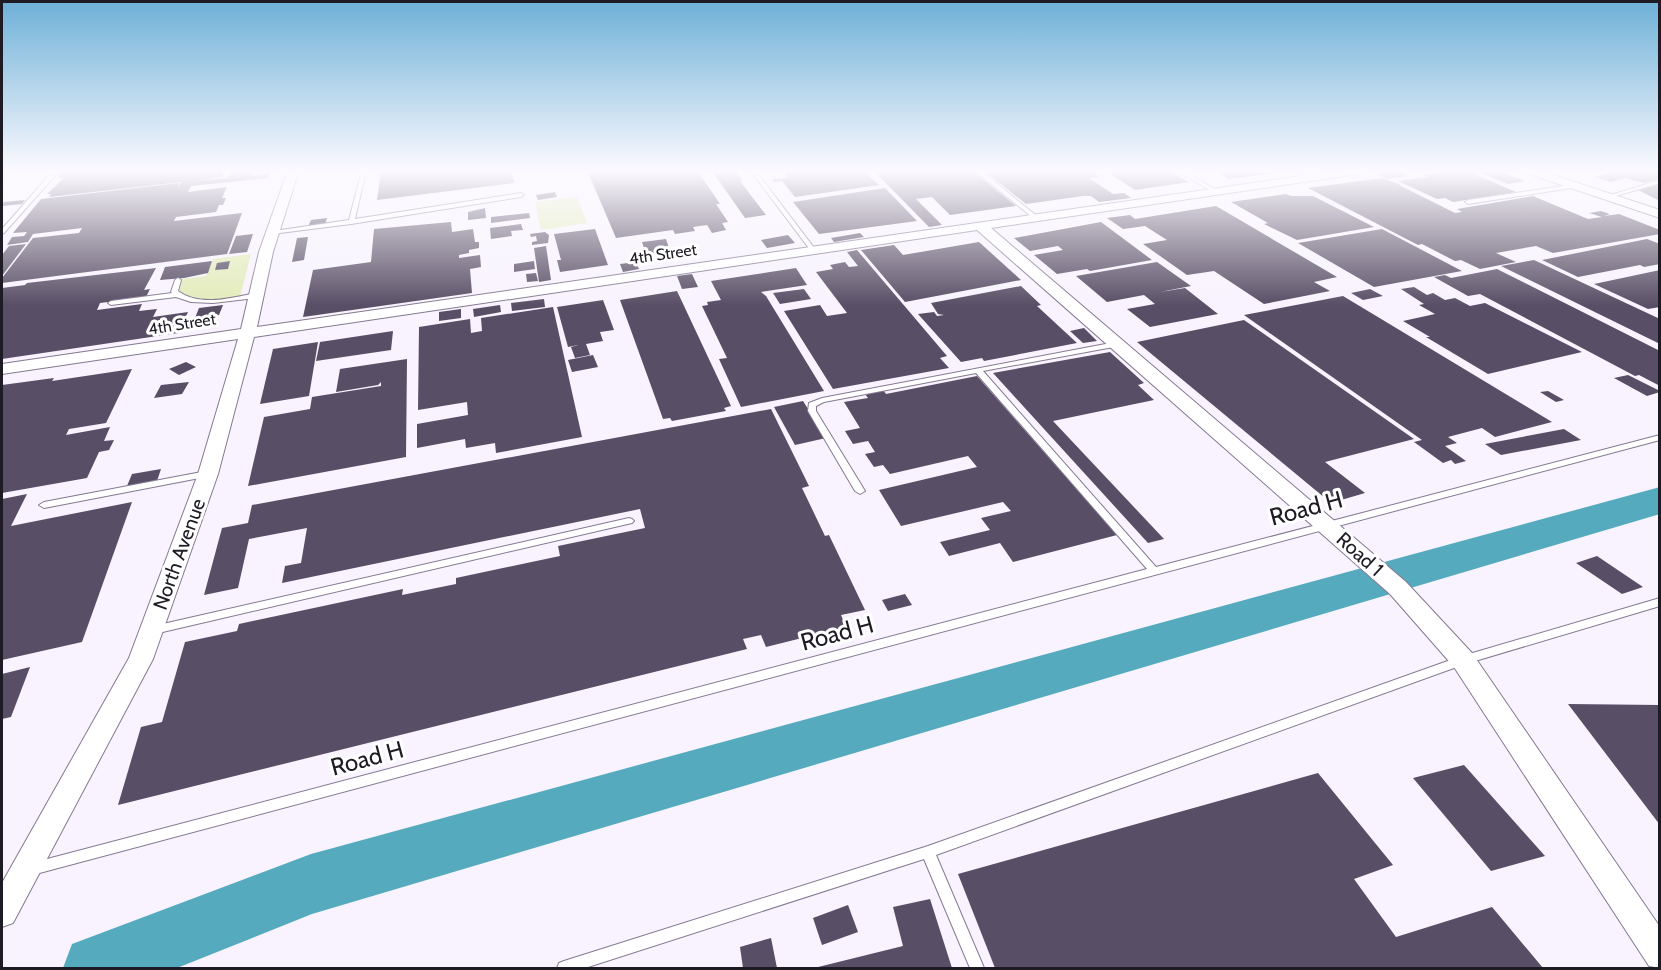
<svg xmlns="http://www.w3.org/2000/svg" width="1661" height="970" font-family="Cabin,sans-serif">
  <rect width="100%" height="100%" fill="#f8f3fe"/>
  <!-- green -->
  <g fill="#e3ecba">
    <polygon points="577,197 587,223 541,230 535,202"/>
    <path d="M251,254l-11,43c-22,3 -45,8 -64,-6l5,-12 25,-3 7,-17z"/>
  </g>
  <g fill="none" stroke-linecap="round" stroke-linejoin="round">
    <!-- river -->
    <polygon fill="#55abbd" fill-rule="evenodd" points="1660,487 1660,514 312,914 177,968 63,968 72,944 311,854"/>
  </g>
  <!-- building -->
  <g fill="#584e65">
    <polygon points="72,170 225,170 222,177 193,181 228,178 231,170 255,170 253,176 270,173 268,178 191,186 188,192 227,187 222,198 226,198 223,205 219,205 216,212 176,217 174,221 242,213 227,254 2,283 2,278 33,238 79,233 82,228 33,234 28,242 7,245 12,237 24,236 27,232 13,233 41,199 179,183 178,187 181,182 49,197 51,194 47,194 64,178 58,178 62,173 70,173"/>
    <polygon points="381,170 525,170 525,171 512,173 514,183 377,200"/>
    <polygon points="587,170 697,170 720,204 716,204 728,222 722,223 726,230 712,233 707,225 693,227 695,231 675,234 673,230 616,238"/>
    <polygon points="713,170 735,170 742,180 740,181 766,215 745,218 712,171"/>
    <polygon points="782,170 863,170 879,185 795,197 782,181 774,182 772,179 788,178"/>
    <polygon points="873,170 972,170 1016,206 950,215 932,197 916,199 942,225 929,227"/>
    <polygon points="983,170 1090,170 1100,177 1089,178 1113,194 1124,193 1131,198 1099,202 1091,196 1083,196 1026,204"/>
    <polygon points="1104,170 1167,170 1189,182 1135,190"/>
    <polygon points="1215,170 1280,170 1283,172 1229,179"/>
    <polygon points="1288,170 1320,170 1320,171 1297,174"/>
    <polygon points="1396,170 1409,176 1387,179 1378,174"/>
    <polygon points="1465,170 1516,192 1453,202 1445,198 1437,199 1398,181 1428,177 1423,175"/>
    <polygon points="1474,170 1496,170 1525,181 1508,184"/>
    <polygon points="1620,170 1660,170 1660,179 1644,183 1626,178 1611,182 1595,177"/>
    <polygon points="1382,178 1401,185 1399,185 1455,213 1462,212 1457,209 1533,196 1588,219 1602,217 1589,213 1601,211 1610,214 1604,216 1619,214 1660,230 1660,234 1553,253 1536,246 1496,253 1516,262 1480,269 1461,260 1455,261 1422,244 1418,245 1308,188"/>
    <polygon points="1660,183 1660,201 1638,190"/>
    <polygon points="885,188 917,221 819,234 793,202"/>
    <polygon points="555,192 557,197 538,200 536,195"/>
    <polygon points="1286,194 1291,196 1313,196 1374,227 1297,240 1264,224 1268,223 1231,202"/>
    <polygon points="25,200 22,204 2,206 4,202"/>
    <polygon points="1216,206 1337,277 1314,282 1330,291 1264,304 1214,271 1187,275 1143,244 1167,240 1145,226 1123,229 1107,218 1130,215 1135,219"/>
    <polygon points="485,208 486,218 468,220 468,212"/>
    <polygon points="529,213 530,218 491,223 491,217"/>
    <polygon points="327,218 325,225 308,227 311,220"/>
    <polygon points="451,222 452,232 473,229 475,242 479,242 479,248 469,250 469,253 459,255 459,258 480,255 481,267 470,269 472,293 303,317 313,270 371,262 374,229"/>
    <polygon points="1101,222 1152,260 1090,271 1087,269 1057,274 1034,255 1063,250 1058,246 1030,251 1014,238"/>
    <polygon points="521,224 523,230 511,231 512,236 491,239 490,228"/>
    <polygon points="595,229 608,265 560,272 557,260 561,260 554,234"/>
    <polygon points="1382,229 1462,271 1374,287 1298,243"/>
    <polygon points="545,232 549,235 548,243 532,245 532,242 537,241 536,236 531,237 530,234"/>
    <polygon points="860,233 864,237 834,242 831,238"/>
    <polygon points="253,234 247,252 229,254 236,236"/>
    <polygon points="788,235 795,243 767,248 761,240"/>
    <polygon points="308,237 304,260 292,262 297,238"/>
    <polygon points="666,239 670,251 646,254 642,242"/>
    <polygon points="1647,239 1660,244 1660,264 1644,267 1640,265 1578,277 1542,260"/>
    <polygon points="979,242 1021,280 905,302 861,250 894,245 903,255"/>
    <polygon points="26,244 2,276 2,255 9,246"/>
    <polygon points="546,246 551,280 539,282 534,248"/>
    <polygon points="857,250 947,356 940,358 949,368 833,389 784,311 820,305 827,316 847,313 816,272 833,269 830,265 845,262 849,267 858,266 847,252"/>
    <polygon points="1534,260 1660,319 1660,344 1501,266"/>
    <polygon points="212,261 208,273 184,278 160,280 165,267"/>
    <polygon points="230,261 228,269 215,270 217,263"/>
    <polygon points="534,261 535,269 514,272 514,264"/>
    <polygon points="636,262 639,269 623,272 620,264"/>
    <polygon points="1157,262 1191,286 1160,292 1185,288 1218,314 1150,327 1127,309 1155,304 1144,295 1107,302 1076,276"/>
    <polygon points="156,268 144,290 150,289 146,297 100,303 97,310 142,304 139,311 157,309 153,317 188,312 178,333 2,359 2,288 25,285 27,283"/>
    <polygon points="796,268 807,285 761,292 766,296 824,391 741,407 719,359 727,358 702,306 708,305 707,302 721,300 711,281"/>
    <polygon points="1497,269 1660,351 1660,386 1639,375 1635,376 1480,294 1468,296 1434,277 1445,275 1451,278"/>
    <polygon points="1660,270 1660,307 1648,309 1594,284"/>
    <polygon points="536,273 538,281 527,282 526,274"/>
    <polygon points="692,274 698,287 682,289 677,276"/>
    <polygon points="1021,286 1041,305 1037,306 1077,343 984,361 982,358 961,362 918,314 934,312 937,316 944,315 938,314 931,303"/>
    <polygon points="1414,287 1427,295 1433,293 1445,300 1455,298 1470,306 1485,303 1582,352 1488,374 1426,337 1430,337 1403,321 1435,314 1419,305 1424,304 1401,289"/>
    <polygon points="804,289 811,299 780,304 773,293"/>
    <polygon points="1370,289 1383,296 1363,300 1351,293"/>
    <polygon points="677,291 731,406 724,408 726,411 672,421 670,418 663,419 620,300"/>
    <polygon points="1343,296 1552,422 1495,437 1482,428 1448,437 1457,443 1445,446 1466,461 1455,464 1451,460 1443,463 1414,442 1422,440 1244,315"/>
    <polygon points="544,299 545,307 512,311 511,303"/>
    <polygon points="603,300 614,330 600,332 603,341 586,344 590,355 575,358 571,347 578,345 568,347 557,307"/>
    <polygon points="223,305 219,315 195,318 199,308"/>
    <polygon points="500,305 501,312 474,317 473,309"/>
    <polygon points="553,307 582,437 496,453 495,443 466,448 465,439 417,448 417,424 468,415 467,402 418,410 419,327 470,319 471,333 482,331 481,318"/>
    <polygon points="461,309 461,318 439,321 439,312"/>
    <polygon points="1244,320 1414,439 1325,462 1365,493 1331,503 1137,342"/>
    <polygon points="1084,328 1097,341 1083,343 1070,331"/>
    <polygon points="393,331 391,350 316,361 320,342"/>
    <polygon points="318,342 309,396 260,404 273,349"/>
    <polygon points="1110,352 1144,383 1138,385 1154,400 1053,421 1164,539 1148,543 993,373"/>
    <polygon points="593,355 598,367 572,372 568,360"/>
    <polygon points="407,359 406,457 248,486 264,417 310,409 312,397 381,386 381,382 378,385 336,392 340,369"/>
    <polygon points="186,362 196,367 179,375 169,369"/>
    <polygon points="132,369 106,423 69,429 66,435 110,427 104,441 114,440 109,450 99,452 87,478 2,493 2,385 54,378 52,381"/>
    <polygon points="1628,375 1660,391 1660,392 1647,396 1614,378"/>
    <polygon points="977,376 1117,535 1013,562 1000,543 949,556 940,542 990,530 981,518 1011,511 1003,502 901,526 879,490 977,467 968,456 890,474 883,465 874,467 865,454 875,452 868,441 853,444 845,431 860,428 844,402 868,398 865,394 883,390 886,394"/>
    <polygon points="189,382 182,394 154,398 161,385"/>
    <polygon points="1548,391 1564,400 1556,402 1540,392"/>
    <polygon points="803,401 826,438 795,445 774,407"/>
    <polygon points="771,409 809,486 802,488 825,536 829,535 865,610 841,615 846,627 766,647 761,635 743,639 747,649 118,805 141,727 162,722 185,642 237,631 239,624 403,589 402,595 456,584 456,578 560,556 558,546 645,528 640,509 282,583 285,566 301,563 307,528 249,539 238,588 204,595 222,528 248,523 252,505"/>
    <polygon points="1564,429 1581,440 1501,455 1485,444"/>
    <polygon points="161,469 157,481 127,486 132,474"/>
    <polygon points="27,494 11,526 132,502 82,642 2,660 2,499"/>
    <polygon points="1597,556 1643,587 1622,594 1576,563"/>
    <polygon points="905,594 912,605 888,611 882,600"/>
    <polygon points="30,667 11,717 2,719 2,674"/>
    <polygon points="1568,704 1660,705 1660,825"/>
    <polygon points="1464,765 1545,856 1491,871 1413,778"/>
    <polygon points="1318,773 1393,865 1354,879 1396,937 1492,907 1543,968 995,968 958,874"/>
    <polygon points="930,899 952,968 814,968 903,946 893,907"/>
    <polygon points="848,905 858,932 822,945 813,918"/>
    <polygon points="771,938 777,968 743,968 740,947"/>
  </g>
  <g fill="none" stroke-linecap="round" stroke-linejoin="round">
    <defs>
      <g id="service">
        <polygon points="54,170 60,170 4,233 2,234 2,229"/>
        <polygon points="362,170 366,171 355,219 521,193 524,195 521,197 351,224 272,234 272,232 274,231 349,220"/>
        <polygon points="750,170 755,170 815,249 815,251 811,251"/>
        <polygon points="975,170 980,170 1038,217 1038,219 1034,219"/>
        <polygon points="1175,170 1181,170 1220,192 1215,193"/>
        <polygon points="1660,180 1660,183 1609,198 1604,197"/>
        <polygon points="1576,184 1579,186 1578,187 1468,204 1465,202 1468,200"/>
        <path d="M178,278l3,2 -3,11c21,16 54,7 78,2l3,2 -12,4 -34,4 -22,-1 -15,-5 -65,8 -3,-2 3,-2 61,-8 -1,-1 4,-12z"/>
        <polygon points="1116,342 1119,342 1119,346 983,371 1156,567 1660,435 1660,440 32,875 27,874 25,869 27,864 32,863 1147,569 976,373 824,402 816,406 816,411 865,491 860,494 855,491 808,411 809,403 822,398"/>
        <polygon points="207,471 211,474 210,476 44,508 39,505 44,502"/>
        <polygon points="629,518 632,519 634,521 632,523 154,634 150,633 149,630 150,627 154,626"/>
        <polygon points="1660,598 1660,606 1465,664 936,855 984,968 970,968 924,859 585,968 557,968 559,963 564,961 928,846 1459,657"/>
      </g>
      <g id="minor">
        <polygon points="288,170 299,170 273,252 257,327 1343,170 1370,170 1365,173 991,228 1406,582 1472,653 1660,927 1660,968 1649,966 1454,667 1390,594 977,230 254,337 218,474 153,659 13,923 2,927 2,883 129,658 198,474 238,339 2,374 2,364 241,329 259,252"/>
        <polygon points="1522,170 1538,170 1660,210 1660,218 1523,172"/>
      </g>
    </defs>
    <!-- service casing -->
    <use href="#service" stroke="#857992" stroke-width="2"/>
    <!-- minor casing -->
    <use href="#minor" stroke="#857992" stroke-width="2"/>
    <!-- service -->
    <use href="#service" fill="#fff" fill-rule="evenodd"/>
    <!-- minor -->
    <use href="#minor" fill="#fff" fill-rule="evenodd"/>
  </g>
  <!-- sky -->
  <linearGradient id="sky" x2="0" y2="1"><stop stop-color="#6db0d7"/><stop offset="0.56" stop-color="#fcfaff"/><stop offset="1" stop-color="#fcfaff" stop-opacity="0"/></linearGradient>
  <rect width="1661" height="306" fill="url(#sky)"/>
  <g text-anchor="middle" dominant-baseline="central" stroke-width="6" stroke-linejoin="round" paint-order="stroke">
    <!-- far-street labels -->
    <g font-size="16" fill="#1f1b24" stroke="#fff">
      <text transform="translate(663 254) rotate(-8)">4th Street</text>
      <text transform="translate(182 324) rotate(-9)">4th Street</text>
    </g>
    <!-- street labels -->
    <g font-size="20" fill="#1f1b24" stroke="#fff">
      <text transform="translate(179 554) rotate(-70)">North Avenue</text>
      <text transform="translate(1360 554) rotate(42)">Road 1</text>
    </g>
    <!-- near-street labels -->
    <g font-size="24" fill="#1f1b24" stroke="#fff">
      <text transform="translate(1306 508) rotate(-15)">Road H</text>
      <text transform="translate(837 633) rotate(-15)">Road H</text>
      <text transform="translate(367 758) rotate(-15)">Road H</text>
    </g>
  </g>
  <!-- border -->
  <rect width="1661" height="970" fill="none" stroke="#1f1b24" stroke-width="6"/>
</svg>
